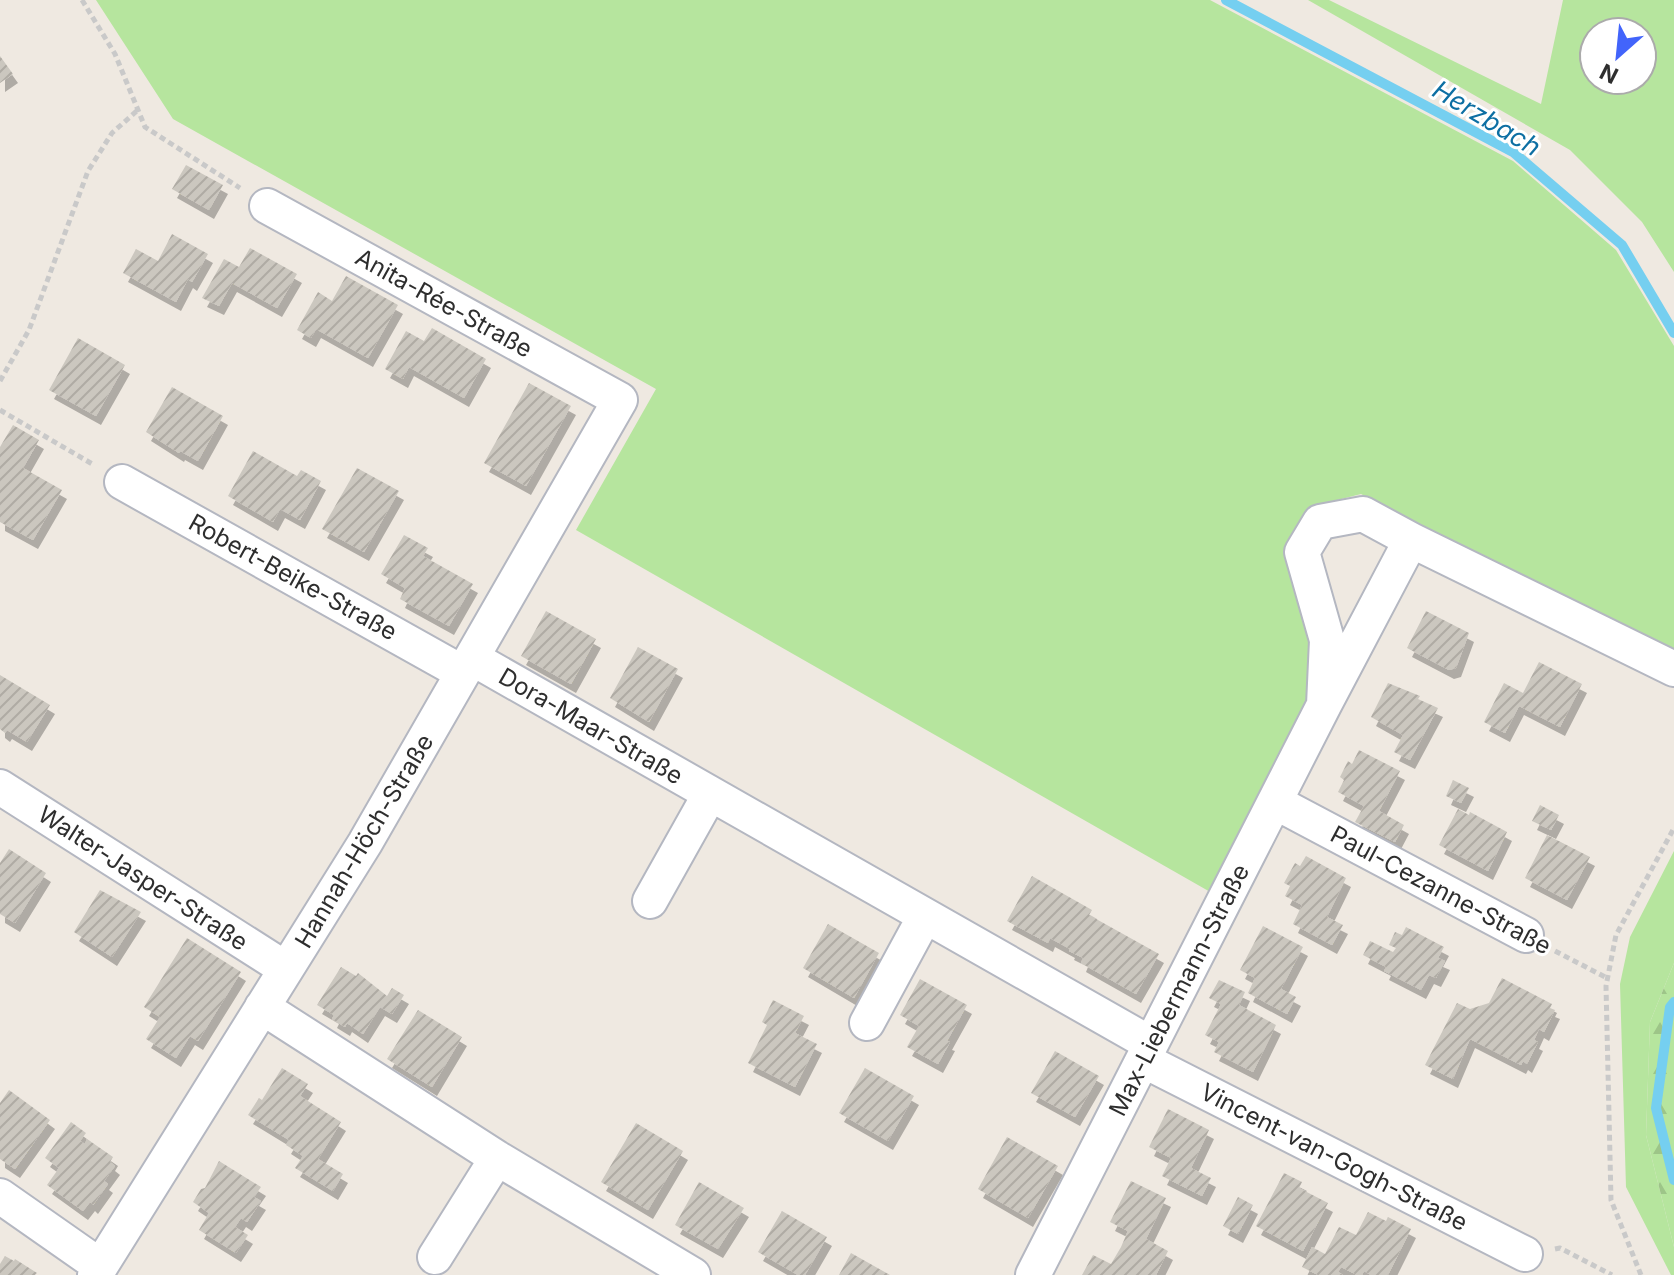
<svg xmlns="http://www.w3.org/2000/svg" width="1674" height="1275" viewBox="0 0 1674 1275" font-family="Inter,sans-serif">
	<defs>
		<pattern id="forest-firs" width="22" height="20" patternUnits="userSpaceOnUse" patternTransform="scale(2)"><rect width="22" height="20" fill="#b6e59e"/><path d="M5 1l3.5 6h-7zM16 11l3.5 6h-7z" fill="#9dc588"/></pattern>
		<pattern id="building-hatch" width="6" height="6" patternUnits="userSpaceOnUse" patternTransform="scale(2)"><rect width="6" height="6" fill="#cbc7bf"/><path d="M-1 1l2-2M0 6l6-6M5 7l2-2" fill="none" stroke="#afaba4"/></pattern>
		<filter id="shadow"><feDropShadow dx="5" dy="9" stdDeviation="0" flood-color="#0004"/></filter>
	</defs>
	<rect width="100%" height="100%" fill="#efe9e1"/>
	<path fill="#b6e59e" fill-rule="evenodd" d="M96,0h1114l303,161 103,89 58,96v307l-313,-159 -51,13 -25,44 28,94 -7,64 -94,184 -636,-363 80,-141 -483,-270z
		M1308,0h21l212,104 22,-104h111v272l-32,-50 -72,-72zM1642,32v48h-48v-48z
		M1674,851v112l-24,59 -4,113 28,112v28h-3l-45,-88 -6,-203 10,-47z"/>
	<path fill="url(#forest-firs)" d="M1674,963v284l-28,-112 4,-113z"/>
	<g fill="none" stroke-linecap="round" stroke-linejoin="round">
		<path stroke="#75cff0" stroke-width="10" d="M1226,0l287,152 109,93 52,88
			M1674,1002l-4,5 -14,101 18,72"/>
	</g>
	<path fill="url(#building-hatch)" filter="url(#shadow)" d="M0,56l13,18 -13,9z
		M186,165l37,20 -14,25 -37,-21z
		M172,234l36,20 -16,28 -4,-3 -12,23 -53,-29 13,-24 22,12z
		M250,248l47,26 -20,34 -45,-25 -13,23 -17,-8 22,-39 15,8z
		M346,276l52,29 -30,53 -52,-29 -5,9 -14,-8 21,-38 14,9z
		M432,328l54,31 -22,39 -55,-31 -6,12 -18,-10 21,-38 18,10z
		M78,338l47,27 -29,51 -47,-26z
		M529,383l42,23 -45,80 -42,-23z
		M172,387l51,29 -25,45 -18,-10 -1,2 -33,-21z
		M13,425l26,15 -16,28 39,22 -29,50 -33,-18v-75z
		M253,451l44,25 4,-6 20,11 -21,39 -20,-11 -7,13 -45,-26z
		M357,468l42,23 -35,61 -42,-23z
		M404,535l24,13 -5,8 50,28 -24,42 -49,-27 5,-11 -24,-14z
		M546,611l50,28 -25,45 -50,-28z
		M1426,611l43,22 -13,35 -7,2 -42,-22z
		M638,647l40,22 -29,53 -39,-24z
		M1539,662l43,22 -22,43 -41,-21 -14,27 -21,-11 20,-39 19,10z
		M0,675l50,30 -23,37 -20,-12 -2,3 -5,-4z
		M1388,683l32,13 -2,3 20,9 -28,52 -16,-8 9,-17 -32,-18z
		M1359,750l41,21 -21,40 25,14 -9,17 -40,-20 9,-16 -26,-14 6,-12 -4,-3 8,-16 4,3z
		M1453,780l16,8 -8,15 -15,-7z
		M1540,805l19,10 -8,15 -19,-9z
		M1458,809l11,6 1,-3 37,20 -19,39 -49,-26z
		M1547,835l43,22 -23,43 -42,-22z
		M9,849l37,24 -31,50 -15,-9v-51z
		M1306,856l40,22 -19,39 16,8 -11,20 -39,-21 9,-19 -17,-9 5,-10 -6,-3 11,-20 5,3z
		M1032,876l60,34 -3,5 70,39 -23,40 -55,-31 2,-5 -14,-7 1,-2 -20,-11 -2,5 -41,-22z
		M100,890l41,22 -29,45 -38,-25z
		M828,924l51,29 -25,45 -51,-30z
		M1263,926l40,21 -22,42 15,8 -9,17 -39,-21 7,-15 -15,-8z
		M1406,927l38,20 -6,11 7,3 -9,17 -7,-3 -8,15 -37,-19 2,-4 -23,-12 7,-14 23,11 3,-4 -7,-3 6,-13 7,3z
		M187,938l54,34 -43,69 -8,-5 -14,22 -30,-19 14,-22 -16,-10z
		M341,967l15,9 2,-3 29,23 5,-8 12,7 -12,19 -12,-7 -17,27 -16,-11 -2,4 -13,-8 2,-4 -17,-10z
		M1502,978l50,26 -2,4 5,2 -11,22 -5,-3 -5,11 4,2 -11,22 -4,-3 -2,4 -51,-26 -17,40 -28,-14 32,-62 13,6 19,-6z
		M920,979l47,26 -20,36 3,1 -12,22 -31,-17 12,-21 -19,-11z
		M1219,980l26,12 -6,13 37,20 -23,47 -39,-20 5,-10 -14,-7 16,-31 -12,-6z
		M773,1000l31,16 -9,17 22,11 -22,43 -47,-24 19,-38 -5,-3z
		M418,1010l44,27 -30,50 -45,-28z
		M1055,1051l44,25 -24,41 -44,-24z
		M282,1068l26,16 -8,12 41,26 -23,37 25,15 -10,17 -38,-23 8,-12 -17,-11 3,-5 -41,-25 11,-17 3,2z
		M865,1068l49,28 -26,45 -49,-28z
		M9,1090l41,30 -35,49 -15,-10v-56z
		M1168,1109l41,21 -18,38 20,10 -9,18 -40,-20 9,-18 -22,-11z
		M71,1122l15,11 -6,8 5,3 2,-5 26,18 -3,5 5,4 -11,15 4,3 -15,21 -3,-3 -7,9 -36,-26 12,-17 -14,-10z
		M636,1123l47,28 -35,59 -47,-28z
		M1007,1137l51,29 -30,52 -50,-29z
		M219,1161l42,26 -7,10 7,4 -14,21 -6,-4 -6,9 13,8 -12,18 -37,-23 10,-17 -16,-11 8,-13 4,-1z
		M1284,1173l18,9 -3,6 29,15 -25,48 -47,-25z
		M1131,1181l35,17 -20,41 22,12 -12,24h-74l11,-20 18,9 10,-17 7,-16 -18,-9z
		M699,1182l45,26 -26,41 -43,-24z
		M1238,1197l15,8 -15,29 -15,-8z
		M782,1211l45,26 -22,38h-7l-40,-23z
		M1368,1212l18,9 2,-4 23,12 -23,46h-17l-7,-4 -2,4h-5l-16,-8 -3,5 5,3h-25l-16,-8 10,-20 13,7 14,-27 17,8z
		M851,1253l39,22h-51z
		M5,1256l9,5 1,-2 22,14 -2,2h-35v-11z"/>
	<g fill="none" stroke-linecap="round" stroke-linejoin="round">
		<g stroke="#b4b7c1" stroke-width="38">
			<path id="street" d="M122,482l341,191
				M1411,540l263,129
				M472,658l679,386
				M0,787l286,182
				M1275,802l251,133
				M650,901l60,-107
				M262,1007l235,151 196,117
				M867,1023l58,-107
				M1143,1060l382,194
				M0,1196l100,70
				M435,1257l62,-99
				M95,1275l270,-432 255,-443 -353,-194
				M1033,1275l291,-570 87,-165 -48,-26 -43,8 -18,30 25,88 -3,65"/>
		</g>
		<path stroke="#c9c9c9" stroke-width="5" stroke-dasharray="6 4" stroke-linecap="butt" d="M82,0l33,54 30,73 95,61
			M0,381l29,-51 59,-159 24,-38 27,-24
			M0,410l94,55
			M1555,951l52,27
			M1555,1249l5,-1 52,27
			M1641,1275l-30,-75 -5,-214 10,-51 58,-107"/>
		<use href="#street" stroke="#fff" stroke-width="34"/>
	</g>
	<g text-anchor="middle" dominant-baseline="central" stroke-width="6" stroke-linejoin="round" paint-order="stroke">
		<g font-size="24" fill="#2e2e2e" stroke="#fff">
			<text transform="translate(444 303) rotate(29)">Anita-Rée-Straße</text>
			<text transform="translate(293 577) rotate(29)">Robert-Beike-Straße</text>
			<text transform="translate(591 726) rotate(30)">Dora-Maar-Straße</text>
			<text transform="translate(364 841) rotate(-59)">Hannah-Höch-Straße</text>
			<text transform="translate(143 878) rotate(33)">Walter-Jasper-Straße</text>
			<text transform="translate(1441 890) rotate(28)">Paul-Cezanne-Straße</text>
			<text transform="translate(1179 990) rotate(-63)">Max-Liebermann-Straße</text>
			<text transform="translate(1334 1157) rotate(27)">Vincent-van-Gogh-Straße</text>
		</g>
		<g font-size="26" font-style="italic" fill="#0d6fa3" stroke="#fff">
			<text transform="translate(1487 118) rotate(31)">Herzbach</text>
		</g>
	</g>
	<g transform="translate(1618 56) rotate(207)"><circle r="38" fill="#ffffff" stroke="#ababab" stroke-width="2"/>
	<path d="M0-6L14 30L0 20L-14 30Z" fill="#4264fb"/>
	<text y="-12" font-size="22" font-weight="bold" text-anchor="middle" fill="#2e2e2e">N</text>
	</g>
</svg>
